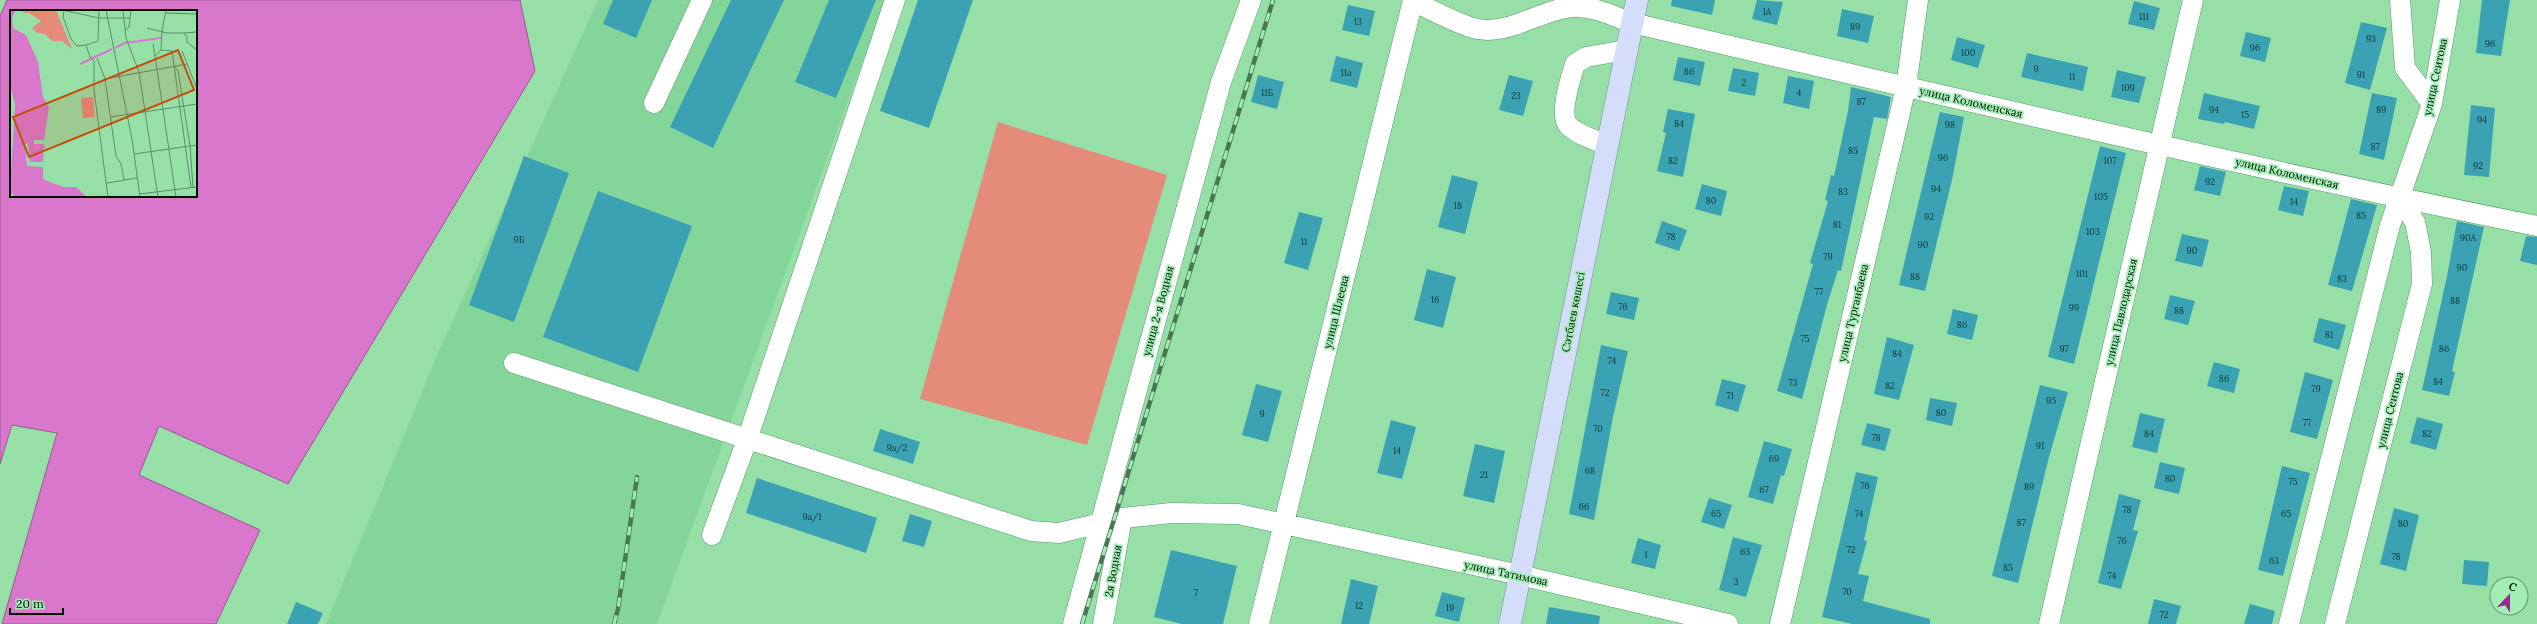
<svg xmlns="http://www.w3.org/2000/svg" width="2537" height="624" viewBox="0 0 2537 624" font-family="Lora,serif">
	<rect width="100%" height="100%" fill="#96e0a8"/>
	<path fill="#84d59a" d="M598,0h287l-228,624h-331l112,-271z"/>
	<path fill="#e48b7a" d="M998,122l169,53 -80,270 -167,-46z"/>
	<path fill="#d977cd" stroke="#985990" fill-rule="evenodd" d="M7,0h513l15,71 -247,413 -129,-58 -20,49 121,55 -44,94h-214l55,-191 -45,-8 -12,39v-448zM11,11h185v185h-185z"/>
	<path fill="#3ba2b4" d="M613,0h39l-16,38 -33,-14z
		M731,0h53l-71,148 -43,-21z
		M829,0h47l-40,98 -41,-16z
		M918,0h55l-44,128 -49,-17z
		M1672,0h43l-3,15 -41,-9z
		M1757,0l26,2 -6,23 -25,-6z
		M2482,0h28l-9,56 -25,-3z
		M2134,1l26,7 -6,22 -26,-6z
		M1348,5l27,6 -6,25 -27,-6z
		M1842,9l32,7 -6,27 -31,-7z
		M2361,22l26,6 -17,62 -25,-7z
		M2246,32l25,6 -6,24 -25,-6z
		M1957,37l28,8 -7,23 -27,-8z
		M2027,53l61,14 -5,24 -62,-14z
		M1336,56l27,7 -6,25 -27,-7z
		M1678,57l27,5 -5,24 -27,-6z
		M1733,68l26,5 -4,23 -27,-5z
		M2117,70l29,7 -7,26 -28,-6z
		M1258,75l26,7 -7,27 -26,-7z
		M1509,75l24,6 -10,35 -24,-6z
		M1788,76l26,5 -5,28 -26,-6z
		M1851,87l40,10 -4,22 -13,-2 -33,154 -3,-1 -11,35 -25,94 -25,-8 36,-127 -3,-1 18,-62 -3,-1 6,-25 3,1 14,-65z
		M2204,93l56,13 -6,23 -29,-7 -1,2 -26,-5z
		M2372,93l25,5 -13,62 -25,-6z
		M2471,105l24,3 -6,69 -25,-2z
		M1668,109l27,5 -12,63 -26,-6 9,-38 -3,-1z
		M1940,112l24,5 -12,63 -27,111 -26,-6z
		M2100,146l26,7 -52,211 -26,-7z
		M524,156l45,17 -55,149 -45,-17z
		M2200,166l26,6 -6,24 -26,-6z
		M1452,175l26,7 -13,52 -27,-7z
		M1702,184l25,7 -6,25 -26,-7z
		M2284,186l25,5 -6,25 -25,-6z
		M598,191l94,35 -54,146 -95,-35z
		M2351,199l26,6 -25,86 -24,-6z
		M1299,212l24,6 -15,52 -24,-7z
		M1662,221l25,9 -8,21 -24,-8z
		M2457,221l27,6 -32,144 3,1 -6,24 -27,-6 25,-114z
		M2182,234l27,6 -7,27 -27,-6z
		M2526,236l11,1v28l-17,-4z
		M1427,269l29,8 -13,51 -29,-8z
		M1611,292l28,6 -5,22 -28,-6z
		M2170,295l25,6 -7,24 -24,-6z
		M1953,309l25,6 -6,25 -25,-6z
		M2319,318l27,7 -7,25 -26,-8z
		M1887,337l27,8 -15,55 -25,-6z
		M1601,345l27,6 -15,66 -19,103 -25,-6z
		M2214,362l26,7 -6,24 -27,-7z
		M2305,372l28,8 -16,59 -27,-7z
		M1722,379l24,6 -8,27 -23,-7z
		M1256,384l26,7 -14,51 -26,-7z
		M2040,385l28,7 -19,65 -31,126 -26,-7z
		M1930,398l27,5 -5,23 -26,-6z
		M2140,413l25,6 -8,34 -25,-6z
		M2417,417l26,7 -7,26 -26,-7z
		M1391,420l25,7 -14,52 -25,-6z
		M1867,423l24,6 -6,22 -24,-6z
		M880,429l40,13 -7,22 -40,-13z
		M1764,441l28,8 -8,27 -3,-1 -8,29 -25,-7z
		M1475,444l30,7 -11,52 -31,-7z
		M2160,462l25,6 -6,26 -25,-6z
		M2282,466l28,7 -27,103 -25,-6z
		M1856,472l22,5 -14,63 3,1 -9,33 11,2 -6,25 67,18v5h-78l-30,-7z
		M757,478l120,40 -11,35 -120,-40z
		M2119,494l22,6 -8,30 5,1 -17,58 -23,-6z
		M1709,498l23,7 -8,24 -23,-7z
		M2394,508l25,7 -13,56 -26,-7z
		M910,514l22,7 -8,26 -22,-6z
		M1733,537l29,8 -16,52 -27,-7z
		M1638,538l23,7 -6,24 -24,-6z
		M1171,550l66,16 -14,58h-41l-28,-7z
		M2464,560l25,2 -2,24 -25,-2z
		M1351,579l27,7 -9,38h-28z
		M1442,592l23,6 -6,24 -24,-6z
		M2154,599l27,7 -5,18h-28z
		M296,602l27,11 -5,11h-31z
		M2250,604l25,7 -3,13h-28z
		M1549,607l51,9 -1,8h-53z"/>
	<g fill="none" stroke-linecap="round" stroke-linejoin="round">
		<g stroke="#529b67" stroke-width="21">
			<path id="minor" d="M2400,0l5,68 27,36
				M1413,1c15,7 50,26 65,28 32,6 64,-20 95,-22 21,-1 40,9 59,16 301,70 602,142 905,203
				M654,103l48,-103
				M1607,145c-12,-5 -30,-10 -39,-20 -9,-11 3,-48 7,-61l11,-7 40,-7
				M514,363l517,168 28,2 63,-15 50,-5 66,1 282,61 208,49
				M712,535l35,-95 148,-440
				M1073,624l148,-542 30,-82
				M1103,624l19,-106
				M1259,624l154,-624
				M1780,624l126,-537 12,-87
				M2049,624l144,-624
				M2289,624l101,-399 42,-121 18,-104
				M2335,624l87,-340 -1,-32 -6,-30 -15,-24"/>
		</g>
		<g stroke="#7787a1" stroke-width="23">
			<path id="major" d="M1510,624l127,-624"/>
		</g>
		<use href="#minor" stroke="#fff" stroke-width="20"/>
		<use href="#major" stroke="#d4ddfa" stroke-width="22"/>
		<g stroke="#497754" stroke-width="4.5">
			<path id="rail" d="M614,624l4,-15 19,-132
				M1082,624l191,-624"/>
		</g>
		<use href="#rail" stroke="#a2edb5" stroke-width="3" stroke-dasharray="9" stroke-linecap="butt"/>
	</g>
	<g text-anchor="middle" dominant-baseline="central" stroke-width="3.5" stroke-linejoin="round" paint-order="stroke">
		<g font-size="9" fill="#0f372f">
			<text x="1767" y="11">1А</text>
			<text x="2144" y="16">111</text>
			<text x="1358" y="21">13</text>
			<text x="1855" y="26">89</text>
			<text x="2371" y="38">93</text>
			<text x="2490" y="43">96</text>
			<text x="2255" y="47">96</text>
			<text x="1968" y="52">100</text>
			<text x="2036" y="68">9</text>
			<text x="1689" y="71">86</text>
			<text x="1346" y="72">11а</text>
			<text x="2361" y="74">91</text>
			<text x="2072" y="76">11</text>
			<text x="1744" y="82">2</text>
			<text x="2128" y="87">109</text>
			<text x="1267" y="92">11Б</text>
			<text x="1799" y="92">4</text>
			<text x="1516" y="95">23</text>
			<text x="1861" y="101">87</text>
			<text x="2214" y="109">94</text>
			<text x="2381" y="109">89</text>
			<text x="2245" y="114">15</text>
			<text x="2482" y="119">94</text>
			<text x="1679" y="123">84</text>
			<text x="1950" y="124">98</text>
			<text x="2375" y="146">87</text>
			<text x="1853" y="150">85</text>
			<text x="1943" y="157">96</text>
			<text x="1673" y="160">82</text>
			<text x="2110" y="160">107</text>
			<text x="2478" y="165">92</text>
			<text x="2210" y="181">92</text>
			<text x="1936" y="188">94</text>
			<text x="1843" y="191">83</text>
			<text x="2101" y="196">105</text>
			<text x="1711" y="200">80</text>
			<text x="2294" y="201">14</text>
			<text x="1458" y="205">18</text>
			<text x="2361" y="215">85</text>
			<text x="1929" y="216">92</text>
			<text x="1837" y="224">81</text>
			<text x="2093" y="231">103</text>
			<text x="1671" y="236">78</text>
			<text x="2468" y="237">90А</text>
			<text x="519" y="239">9Б</text>
			<text x="1304" y="241">11</text>
			<text x="1923" y="244">90</text>
			<text x="2192" y="250">90</text>
			<text x="1828" y="256">79</text>
			<text x="2462" y="267">90</text>
			<text x="2082" y="273">101</text>
			<text x="1915" y="276">88</text>
			<text x="2342" y="278">83</text>
			<text x="1819" y="291">77</text>
			<text x="1435" y="299">16</text>
			<text x="2455" y="300">88</text>
			<text x="1623" y="306">76</text>
			<text x="2074" y="307">99</text>
			<text x="2179" y="310">88</text>
			<text x="1962" y="324">86</text>
			<text x="2329" y="334">81</text>
			<text x="1805" y="338">75</text>
			<text x="2064" y="348">97</text>
			<text x="2444" y="348">86</text>
			<text x="1897" y="353">84</text>
			<text x="1612" y="360">74</text>
			<text x="2224" y="378">86</text>
			<text x="2438" y="381">84</text>
			<text x="1793" y="382">73</text>
			<text x="1890" y="385">82</text>
			<text x="2316" y="388">79</text>
			<text x="1605" y="392">72</text>
			<text x="1730" y="395">71</text>
			<text x="2051" y="400">95</text>
			<text x="1941" y="412">80</text>
			<text x="1262" y="413">9</text>
			<text x="2307" y="422">77</text>
			<text x="1598" y="428">70</text>
			<text x="2149" y="433">84</text>
			<text x="2427" y="433">82</text>
			<text x="1876" y="437">78</text>
			<text x="2040" y="445">91</text>
			<text x="897" y="447">9а/2</text>
			<text x="1397" y="450">14</text>
			<text x="1774" y="458">69</text>
			<text x="1590" y="470">68</text>
			<text x="1484" y="474">21</text>
			<text x="2170" y="478">80</text>
			<text x="2293" y="481">75</text>
			<text x="1865" y="485">76</text>
			<text x="2029" y="486">89</text>
			<text x="1764" y="489">67</text>
			<text x="1584" y="506">66</text>
			<text x="2127" y="509">78</text>
			<text x="1716" y="513">65</text>
			<text x="1859" y="513">74</text>
			<text x="2286" y="513">65</text>
			<text x="812" y="516">9а/1</text>
			<text x="2021" y="522">87</text>
			<text x="2403" y="523">80</text>
			<text x="2122" y="540">76</text>
			<text x="1851" y="549">72</text>
			<text x="1745" y="551">63</text>
			<text x="1646" y="554">1</text>
			<text x="2396" y="556">78</text>
			<text x="2274" y="560">63</text>
			<text x="2008" y="567">85</text>
			<text x="2112" y="575">74</text>
			<text x="1736" y="581">3</text>
			<text x="1847" y="591">70</text>
			<text x="1196" y="592">7</text>
			<text x="1359" y="605">12</text>
			<text x="1450" y="607">19</text>
			<text x="2164" y="614">72</text>
		</g>
		<g font-size="11" fill="#001303" stroke="#a2edb5">
			<text transform="translate(2435 77) rotate(-78)">улица Сеитова</text>
			<text transform="translate(1971 102) rotate(13)">улица Коломенская</text>
			<text transform="translate(2287 173) rotate(13)">улица Коломенская</text>
			<text transform="translate(1158 311) rotate(-75)">улица 2-я Водная</text>
			<text transform="translate(1336 312) rotate(-76)">улица Шлеева</text>
			<text transform="translate(1573 312) rotate(-79)">Сәтбаев көшесі</text>
			<text transform="translate(2121 312) rotate(-77)">улица Павлодарская</text>
			<text transform="translate(1853 313) rotate(-77)">улица Турганбаева</text>
			<text transform="translate(2390 410) rotate(-76)">улица Сеитова</text>
			<text transform="translate(1113 571) rotate(-80)">2я Водная</text>
			<text transform="translate(1506 573) rotate(12)">улица Татимова</text>
		</g>
	</g>
	<g transform="translate(10 10)">
		<rect width="187" height="187" fill="#96e0a8"/>
		<path d="M13,0h33l16,39 -10,-8h-10l-7,-7 -8,-1 -5,-5 9,-7 -12,-8 -7,-1zM83,87l2,20 -12,1 -2,-20z" fill="#e48b7a"/>
		<path d="M0,0h6l-4,7 1,11 13,7 12,27 5,35 6,10 -5,33h-10v4h10l-1,18h-13l-2,-19 -3,1 2,22 16,1v12l20,8h13l11,10h-71l-6,-5 5,-88 -5,-19z" fill="#d977cd"/>
		<path fill="none" stroke="#d977cd" stroke-width="2" d="M105,38l10,-5 36,-5M70,54l32,-15"/>
		<path fill="none" stroke="#5a8e66" stroke-width="1" d="M52,0l37,8h31M96,0l26,129 8,58M113,0l3,28 13,34 19,125M156,0l-4,21 -1,19 -6,6 21,141M54,1l-1,6 8,22 6,7 9,-1 4,12 4,4v29l14,107M156,3l31,1M137,18l20,5h17M115,21l4,-4 2,-17M187,22l-13,1 3,4v5l10,8M143,34l2,12M76,35l12,-4 1,-31M151,40l11,1 19,136M172,41l15,38M87,48l8,21 11,77 5,8 3,16M165,57l3,4 12,75 3,41M95,69l82,-15M100,107l87,-13M124,144l63,-9M97,173l30,-5M129,184l58,-7"/>
		<path fill="#c54e0b" fill-opacity="0.15" stroke="#c54e0b" stroke-width="2" d="M168,40l16,40 -165,67 -16,-40z"/>
		<rect width="187" height="187" fill="none" stroke="#001303" stroke-width="2"/>
	</g>
	<g transform="translate(2509 596) rotate(22)"><circle r="19" fill="#a2edb5" stroke="#61966e"/>
	<path d="M0-3L7 15L0 10L-7 15Z" fill="#952a8c"/>
	<text y="-6" font-size="11" font-weight="bold" text-anchor="middle" fill="#001303">С</text>
	</g>
	<path d="M10 608v6h53v-6" fill="none" stroke="#001303" stroke-width="2"/>
	<text x="16" y="608" font-size="12" fill="#001303" stroke="#a2edb5" stroke-width="3" paint-order="stroke">20 m</text>
</svg>
